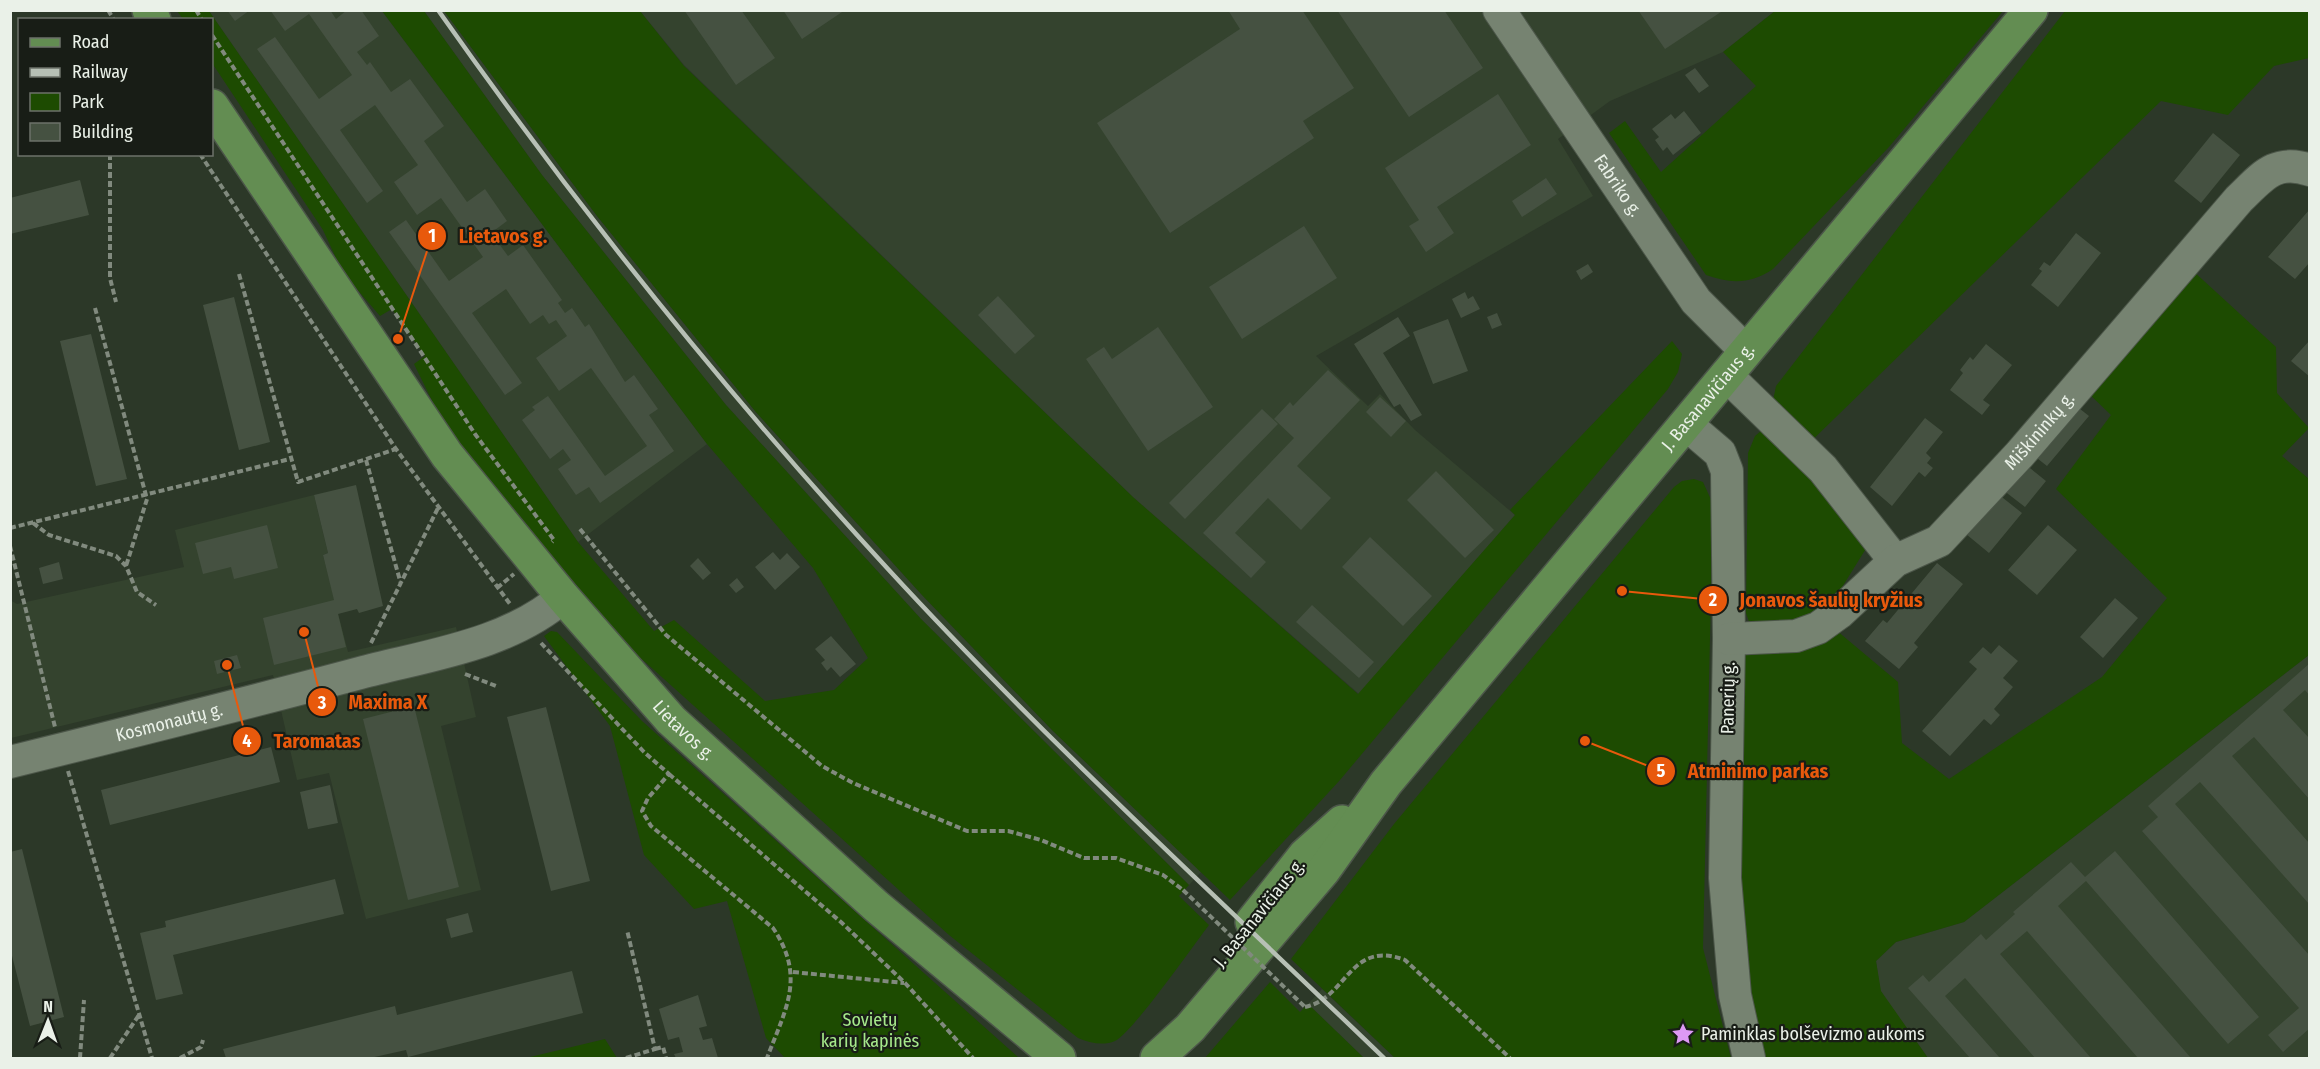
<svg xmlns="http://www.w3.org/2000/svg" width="2320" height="1069" viewBox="0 0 2320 1069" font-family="'Fira Sans Condensed',sans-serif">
	<rect width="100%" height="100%" fill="#2c3828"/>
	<path fill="#34432e" d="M209,11h173l325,433 -129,98z
		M424,11h20l153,205 158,195 167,184 131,136 148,141 -12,13 -268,-266 -195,-214 -184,-230z
		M640,11h1135l-52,41 -113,49 -52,38 35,57 -277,160 52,50 12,-12 35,36 100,85 -156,179 -225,-196 -450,-433z
		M314,495l14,58 -5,2 25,97 108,-25 20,90 -35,9 40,164 -115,29 -37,-146 -32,7 -24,-105 -262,63 -1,-138 7,4 167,-37 -9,-37z
		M2309,655v403h-381l-48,-67 -4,-30 20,-19 68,-20z
		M1322,989l73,69h-31l-56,-54z"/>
	<path fill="#1d4b01" d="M177,11h32l369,531 76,89 20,-11 91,81 69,-11 34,-32 -55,-90 -106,-124 -325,-433h42l118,164 184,230 195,214 268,266 -10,11 30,29c-16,21 -76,107 -94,116 -12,5 -25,2 -37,-3l-129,-103 -334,-300 -169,-206 -32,-65 11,-8 -33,-47 -12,7 -37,-43 -20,-43 -111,-167v-43l-29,-1z
		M444,11h196l44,55 450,432 224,196 157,-179 -5,-5 162,-169 10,13 -4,18 -10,17 -328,391 -110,120 -177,-169 -131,-136 -167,-184 -158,-195z
		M1775,11h228l-114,136 -116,122c-22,15 -42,15 -67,6l-97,-142 16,-12 36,51 95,-86 -33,-34z
		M2065,11h244v47l-35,8 -46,49 -67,-14 -362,352 68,94 -36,58 5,25 62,52 4,61 47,36 153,-102 65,-79 -111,-109 55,-74 -25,-24 105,-122 85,78 1,46 32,35 -27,28 27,23v176l-345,267 -68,20 -20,19 5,30 47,67h-168l-21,-102 -1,-292 8,-9 19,-8 -13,-17 -6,-17 2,-160 7,-17 13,-11 8,-39z
		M1694,479l9,3 10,22 -10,444 28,110h-336l-104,-99 103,-135 280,-337 8,-6z
		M551,631l6,1 85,89 377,337h-234l-19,-20 -39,-137 -33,8 -50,-54 -34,-129 -66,-90z
		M1270,982l30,30 8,-8 56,54h-159z
		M605,1039l12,19h-91z"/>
	<path fill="#455141" d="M227,10h23l-15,11z
		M270,10h60l6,9 11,-9h14l18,26 -22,16 10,13 3,-3 21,30 19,-13 34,47 -20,15 43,61 18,-13 22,32 -16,12 17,23 15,-11 39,55 -4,3 7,10 7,-5 13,19 4,-3 36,58 9,-7 24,34 -9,6 25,36 -74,52 -11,-16 -13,8 -18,-26 13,-9 -8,-11 -13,10 -28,-39 13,-10 -3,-3 16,-11 57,80 42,-30 -56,-78 -32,23 -23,-33 31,-22 -11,-16 -7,4 -6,-9 -13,9 -24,-35 -34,24 50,70 -17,12 -116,-163 17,-12 43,61 34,-24 -42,-59 -24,17 -23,-33 24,-17 -43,-60 -35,25 43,61 -16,12 -110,-154 18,-12 44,62 33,-24 -43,-61 -24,17z
		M684,10h57l34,48 -39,27z
		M783,10h62l-43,29z
		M1228,10h74l52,78 -51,33 11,17 -144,95 -73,-110 143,-94z
		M1337,10h107l39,58 -74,49z
		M1638,10h86l-59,39z
		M1695,68l14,18 -10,7 -14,-18z
		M1498,94l33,51 -94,62 17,26 -28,19 -17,-26 10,-6 -34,-52z
		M1684,111l17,22 -28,22 -6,-8 -4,4 -8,-11 4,-3 -7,-8 19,-15 4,5z
		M2213,133l27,22 -39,48 -27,-22z
		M1546,178l11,16 -35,23 -10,-16z
		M80,180l9,35 -79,19v-36z
		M2310,209v53l-15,17 -27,-22z
		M1304,226l33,52 -95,61 -33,-52z
		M2076,233l25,20 -43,54 -27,-22 11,-14 -3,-2 5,-7 6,4z
		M1588,264l5,8 -12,8 -5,-9z
		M1465,292l3,7 5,-3 7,13 -19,9 -9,-19z
		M998,296l37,40 -20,18 -37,-39z
		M234,297l36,145 -31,8 -36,-145z
		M1497,313l5,12 -10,4 -5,-12z
		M1398,317l12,19 -27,17 39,62 -11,6 -11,-17 -6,3 -40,-63z
		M1448,319l20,52 -35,13 -20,-52z
		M1158,327l55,80 -65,44 -62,-92 18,-12 8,12z
		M91,334l36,145 -31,7 -36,-145z
		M2310,340v37l-19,-16z
		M1986,344l26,21 -29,35 7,5 -8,10 -32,-25 13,-17 -3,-3 10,-13 3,3z
		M1328,370l32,30 -63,66 34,32 -30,32 -33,-32 -33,35 31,29 -15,16 -48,-45 91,-95 -20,-19 16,-17 3,4z
		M1380,397l26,24 -15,16 -25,-25z
		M2075,405l14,11 -42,50 -14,-11z
		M1262,409l16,15 -93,95 -16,-16z
		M1925,418l18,14 -17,21 5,5 -4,5 6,5 -8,9 -6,-5 -27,34 -22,-19z
		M2025,464l21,17 -21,26 -22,-17z
		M1436,471l58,59 -29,28 -58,-58z
		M356,485l27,121 -24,7 -2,-4 -19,5 8,33 -72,18 -11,-47 71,-18 -11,-45 5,-2 -14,-58z
		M1998,494l24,19 -33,40 -23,-19z
		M267,525l11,43 -44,11 -3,-12 -28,7 -8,-31z
		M2048,525l29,25 -40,45 -29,-25z
		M1370,537l62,59 -29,30 -61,-59z
		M773,552l7,8 7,-7 13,14 -25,23 -20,-23z
		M698,558l13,15 -8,7 -13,-14z
		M59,562l4,17 -20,5 -4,-16z
		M1937,563l26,21 -49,59 4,4 -19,22 -34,-28 18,-21 4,3z
		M737,578l7,9 -8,6 -7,-8z
		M2115,598l23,20 -35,40 -23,-21z
		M1312,605l62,57 -15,16 -63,-56z
		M831,636l25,28 -16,13 -9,-10 -4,4 -6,-8 4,-3 -10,-11z
		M1999,645l19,16 -15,17 10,9 -19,22 6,6 -9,10 -7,-6 -34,37 -28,-25 55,-62 -8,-7 14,-15 8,7z
		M237,655l4,13 -24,6 -3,-13z
		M2310,663v33l-5,-6 -22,20 27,29v61l-56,-63 -22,19 78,88v61l-110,-123 -25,22 135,152v72l-27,24 -15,-17 31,-27 -157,-177 16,-14 -10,-11z
		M414,706l45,181 -51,13 -45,-181z
		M546,707l44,174 -39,10 -44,-174z
		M271,747l9,35 -170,43 -9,-35z
		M330,785l8,38 -30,6 -8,-37z
		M22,849l42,168 -34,9 -20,-78v-96z
		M2115,851l144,166 -31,27 -142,-163 -28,25 133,152h-53l-111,-127 -27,23 91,104h-56l-70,-80 -20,18 55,62h-30l-62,-70 15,-13 6,7 52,-48 5,6 29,-26 -2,-2 58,-50 14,15z
		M335,879l9,35 -171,41 10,39 -27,6 -16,-67 26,-6 -1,-6z
		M468,913l5,19 -22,6 -5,-19z
		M572,971l11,42 -175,44 -2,-7 -36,8h-144l-3,-9 172,-43 2,9z
		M698,995l9,31 -8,2 4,12 9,-2 6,20h-42l-2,-4 9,-2 -4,-15 -11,3 -9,-31z"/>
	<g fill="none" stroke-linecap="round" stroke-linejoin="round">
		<g stroke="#4c5649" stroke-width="34">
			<g id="minor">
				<path id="s1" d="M1499,10l197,291 50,50"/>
				<path d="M1726,375l97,94 72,92"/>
				<path d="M1686,424l34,29 7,18 2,168 -4,239 10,117 14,63"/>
				<path id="s2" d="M1729,639l67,-3 22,-8 21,-15 56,-52 44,-20 81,-87 219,-255c23,-22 36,-41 71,-29"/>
				<path id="s3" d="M10,762c117,-29 234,-58 350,-89 68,-18 148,-28 203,-76"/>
			</g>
		</g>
		<g stroke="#4c5649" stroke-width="36">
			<g id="major">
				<path d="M149,10l5,10"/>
				<path id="s4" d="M212,106l235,349 116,142 108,123 205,186 183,152"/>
				<path d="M1252,922l53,-67 37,-33"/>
				<path id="s5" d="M1157,1058l33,-30 134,-158 62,-87 645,-773"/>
			</g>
		</g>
		<path stroke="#818a7e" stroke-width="4" stroke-dasharray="6 3" stroke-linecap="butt" d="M108,10l6,10
			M196,10l6,10
			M212,35l263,399 79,106 -2,2
			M110,154v124l6,24
			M200,154l196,295 114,155
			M239,274l59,208 98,-33
			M95,308l52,191 -21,67
			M366,460l35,124
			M33,523l16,12 67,21 10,10 11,26 19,13
			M10,528l280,-69
			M580,529l86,106 156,131 31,17 114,48h41l33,9 43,18h32l47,17 20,15
			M10,546l45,181
			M497,588l17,-14
			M371,643l67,-135
			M541,643l103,109 25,22 -21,24 -6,13 9,15 122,102c33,49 13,80 -6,130
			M465,674l31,12
			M68,771l84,287
			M669,774l173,149 63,60 68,75
			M793,972l111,11
			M1305,1007c43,-9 44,-68 100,-47l105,98
			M655,1049l8,-2 3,11
			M80,1058l4,-58
			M110,1058l29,-43
			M180,1058l21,-11 2,-7
			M626,1058l29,-9 -28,-119"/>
		<use href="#minor" stroke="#768371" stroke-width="32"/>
		<use href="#major" stroke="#638d52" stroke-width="33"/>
		<path stroke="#b7c0b5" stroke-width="4.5" d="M438,10c138,196 288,383 450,559 157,171 329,328 496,489"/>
		<path stroke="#818a7e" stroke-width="4" stroke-dasharray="6 3" stroke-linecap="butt" d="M1183,890l122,117"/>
	</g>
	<defs>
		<g id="sight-bare" transform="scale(1.8)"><path d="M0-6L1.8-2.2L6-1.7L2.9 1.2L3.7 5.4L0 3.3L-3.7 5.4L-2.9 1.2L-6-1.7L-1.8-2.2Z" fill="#dd99f4" stroke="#181d16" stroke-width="2.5" paint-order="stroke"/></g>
	</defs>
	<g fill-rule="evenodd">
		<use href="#sight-bare" x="1683" y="1034"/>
	</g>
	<g text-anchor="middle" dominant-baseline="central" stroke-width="4.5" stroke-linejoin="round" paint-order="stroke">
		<g font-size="18" fill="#eaf1e8" stroke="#181d16">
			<text stroke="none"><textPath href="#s1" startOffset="212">Fabriko g.</textPath></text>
			<text stroke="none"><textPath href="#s5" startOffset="861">J. Basanavičiaus g.</textPath></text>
			<text stroke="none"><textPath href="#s2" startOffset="390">Miškininkų g.</textPath></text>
			<text transform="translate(1728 698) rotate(-89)">Panerių g.</text>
			<text stroke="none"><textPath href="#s3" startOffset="164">Kosmonautų g.</textPath></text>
			<text stroke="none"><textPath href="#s4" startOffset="784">Lietavos g.</textPath></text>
			<text transform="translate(1259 913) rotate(-51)">J. Basanavičiaus g.</text>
		</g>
		<g font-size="18" fill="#a6e98b" stroke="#181d16">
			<text x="870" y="1020">Sovietų<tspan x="870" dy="21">karių kapinės</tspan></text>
		</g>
		<g font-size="18" fill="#eaf1e8" stroke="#181d16" text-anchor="start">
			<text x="1701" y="1034">Paminklas bolševizmo aukoms</text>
		</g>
	</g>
	<path fill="none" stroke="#e8590c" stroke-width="2" d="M398 339L432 236M1622 591L1713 600M304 632L322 702M227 665L247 741M1585 741L1661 771"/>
	<g fill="#e8590c" stroke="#181d16" stroke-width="2">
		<circle cx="398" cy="339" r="6"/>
		<circle cx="1622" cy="591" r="6"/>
		<circle cx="304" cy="632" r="6"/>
		<circle cx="227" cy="665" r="6"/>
		<circle cx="1585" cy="741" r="6"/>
		<circle cx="432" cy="236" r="15"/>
		<circle cx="1713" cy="600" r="15"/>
		<circle cx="322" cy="702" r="15"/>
		<circle cx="247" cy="741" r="15"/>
		<circle cx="1661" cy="771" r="15"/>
	</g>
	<g font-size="18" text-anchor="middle" font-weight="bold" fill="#fff">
		<text x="432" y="242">1</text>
		<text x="1713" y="606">2</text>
		<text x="322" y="709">3</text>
		<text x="247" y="747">4</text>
		<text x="1661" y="777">5</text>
	</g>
	<g font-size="20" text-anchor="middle" font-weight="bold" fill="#e8590c" stroke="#181d16" stroke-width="4.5" stroke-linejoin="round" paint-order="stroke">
		<text x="503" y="243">Lietavos g.</text>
		<text x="1831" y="607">Jonavos šaulių kryžius</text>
		<text x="388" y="709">Maxima X</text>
		<text x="317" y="748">Taromatas</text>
		<text x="1758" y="778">Atminimo parkas</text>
	</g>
	<rect width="2320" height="1069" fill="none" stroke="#eaf1e8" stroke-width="24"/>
	<rect x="18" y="18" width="195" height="138" fill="#181d16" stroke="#6c726a" stroke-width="1.5"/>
	<rect x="30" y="38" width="30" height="9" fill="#638d52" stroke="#6c726a" stroke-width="1.5"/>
	<text x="72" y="48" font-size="18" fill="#eaf1e8">Road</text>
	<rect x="30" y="68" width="30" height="9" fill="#b7c0b5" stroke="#6c726a" stroke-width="1.5"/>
	<text x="72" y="78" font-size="18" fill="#eaf1e8">Railway</text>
	<rect x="30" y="93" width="30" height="18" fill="#1d4b01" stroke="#6c726a" stroke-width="1.5"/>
	<text x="72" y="108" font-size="18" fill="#eaf1e8">Park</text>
	<rect x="30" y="123" width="30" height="18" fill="#455141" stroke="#6c726a" stroke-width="1.5"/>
	<text x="72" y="138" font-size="18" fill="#eaf1e8">Building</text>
	<g transform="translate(48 1021) rotate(1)" stroke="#181d16" stroke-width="4.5" paint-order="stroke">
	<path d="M0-4.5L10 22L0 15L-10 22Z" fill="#eaf1e8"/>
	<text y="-9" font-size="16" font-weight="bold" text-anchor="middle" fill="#eaf1e8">N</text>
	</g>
</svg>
